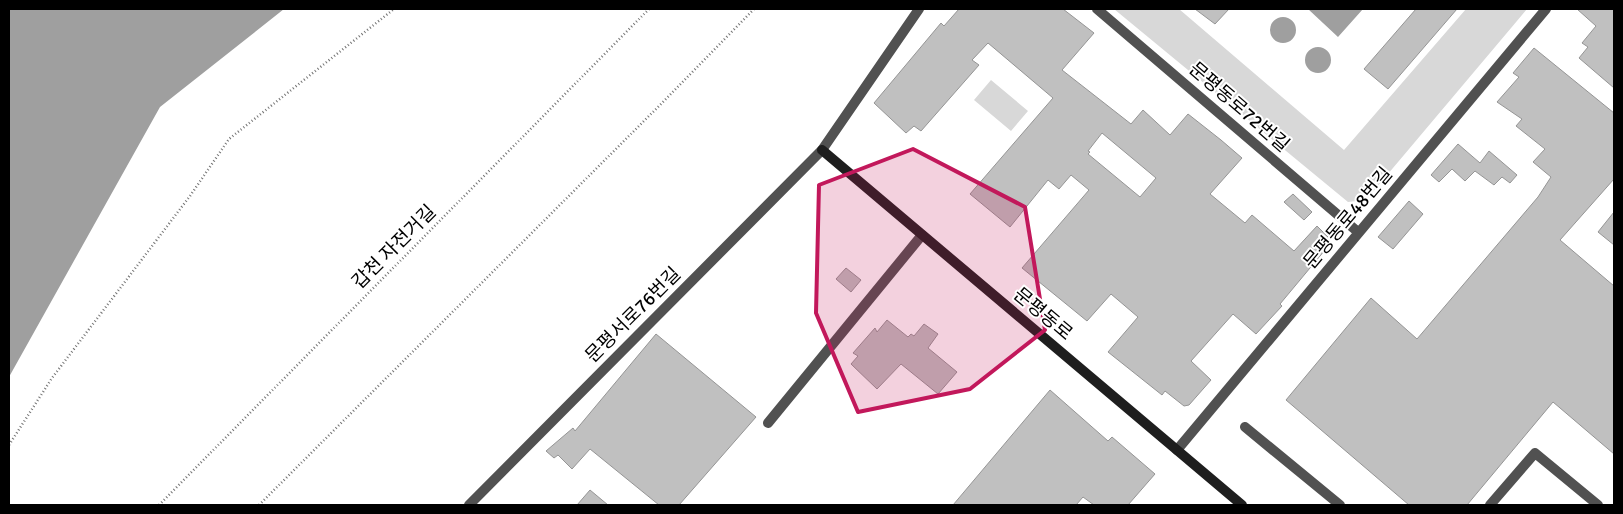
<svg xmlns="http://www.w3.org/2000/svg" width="1623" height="514" viewBox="0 0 1623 514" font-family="Signika,'Noto Sans KR',sans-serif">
	<rect width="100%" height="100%" fill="#fff"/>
	<path fill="#d8d8d8" d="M1114,9h65l165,141 122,-141h61l-161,191 -18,2z
		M991,80l37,31 -17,20 -37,-31z"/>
	<path fill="#9f9f9f" d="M9,9h275l-124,98 -151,270z
		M1308,9h55l-25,28z
		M1270 30a13 13 0 1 1 26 0a13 13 0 1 1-26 0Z
		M1305 60a13 13 0 1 1 26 0a13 13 0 1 1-26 0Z"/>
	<path fill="#c0c0c0" stroke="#959595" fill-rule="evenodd" d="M959,9h104l31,24 -32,37 69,54 12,-14 27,25 18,-21 33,26 21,18 -32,36 35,29 7,-8 42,36 23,-25 13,13 -8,8 3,3 -45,54 2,2 -26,28 -23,-20 -42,47 20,19 -22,25 -5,1 -19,-15 -3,4 -54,-43 30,-35 -27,-23 -24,27 -65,-53 67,-78 -18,-15 -12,14 -11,-9 -38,47 -40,-33 83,-96 -65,-55 -16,17 7,5 -58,66 -7,-5 -8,7 -32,-30 67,-80 3,3zM1102,133l54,45 -16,19 -52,-43 2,-2 -2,-1z
		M1195,9h34l-14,15z
		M1416,9h41l-69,80 -24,-20z
		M1577,9h37v79l-35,-30 9,-11 -6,-4 14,-17z
		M1534,48l80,65v66l-54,61 54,46v168l-61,-52 -86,103h-58l-123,-105 85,-102 46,41 121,-142 13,-20 -18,-15 12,-13 -29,-23 6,-7 -25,-17 22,-25 -6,-4z
		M1458,144l22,19 9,-12 28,24 -7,8 -8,-6 -8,8 -19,-14 -10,10 -13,-12 -13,13 -8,-7z
		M1293,194l19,18 -8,8 -20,-18z
		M1409,201l14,13 -30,35 -15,-12z
		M1614,212v33l-16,-13z
		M846,268l15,12 -10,12 -15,-13z
		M887,320l21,17 3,-3 3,2 10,-12 14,10 -10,14 29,24 -19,22 -37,-30 -24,25 -26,-25 7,-8 -5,-3 22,-25 2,4z
		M656,334l100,83 -77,88h-20l-69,-56 -18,20 -14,-14 -4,3 -8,-7 27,-23 2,3z
		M1050,390l58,51 4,-4 43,37 -27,31h-34l-11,-8 -7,8h-123z
		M590,490l18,15h-31z"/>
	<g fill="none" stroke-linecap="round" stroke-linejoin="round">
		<path stroke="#737373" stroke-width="2.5" stroke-dasharray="1 2.5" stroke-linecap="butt" d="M9,445l43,-67 138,-182 39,-57 165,-130
			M159,505l490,-496
			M259,505l398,-397 97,-99"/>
		<path stroke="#515151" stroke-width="10" d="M1097,9l261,223
			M768,423l154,-188
			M1245,427l95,78
			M1177,450l369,-441
			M469,505l353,-355 97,-141
			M1490,505l45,-52 63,52"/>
		<path stroke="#1e1e1e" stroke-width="10" d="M822,150l420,355"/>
	</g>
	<path fill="#c2185b" fill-opacity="0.2" stroke="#c2185b" stroke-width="4" stroke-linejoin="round" d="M913,149l112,58 20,123 -75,59 -112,23 -42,-99 3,-128z"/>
	<g text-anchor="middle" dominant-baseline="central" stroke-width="4" stroke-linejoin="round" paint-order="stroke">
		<g font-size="19" fill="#000" stroke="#fff">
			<text transform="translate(1239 107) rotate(41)">문평동로72번길</text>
			<text transform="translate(1348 218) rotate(-50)">문평동로48번길</text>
			<text transform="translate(394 247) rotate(-45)">갑천 자전거길</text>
			<text transform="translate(1043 314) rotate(40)">문평동로</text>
			<text transform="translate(633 315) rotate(-45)">문평서로76번길</text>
		</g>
	</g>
	<rect width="1623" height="514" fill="none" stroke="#000000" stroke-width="20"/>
</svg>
